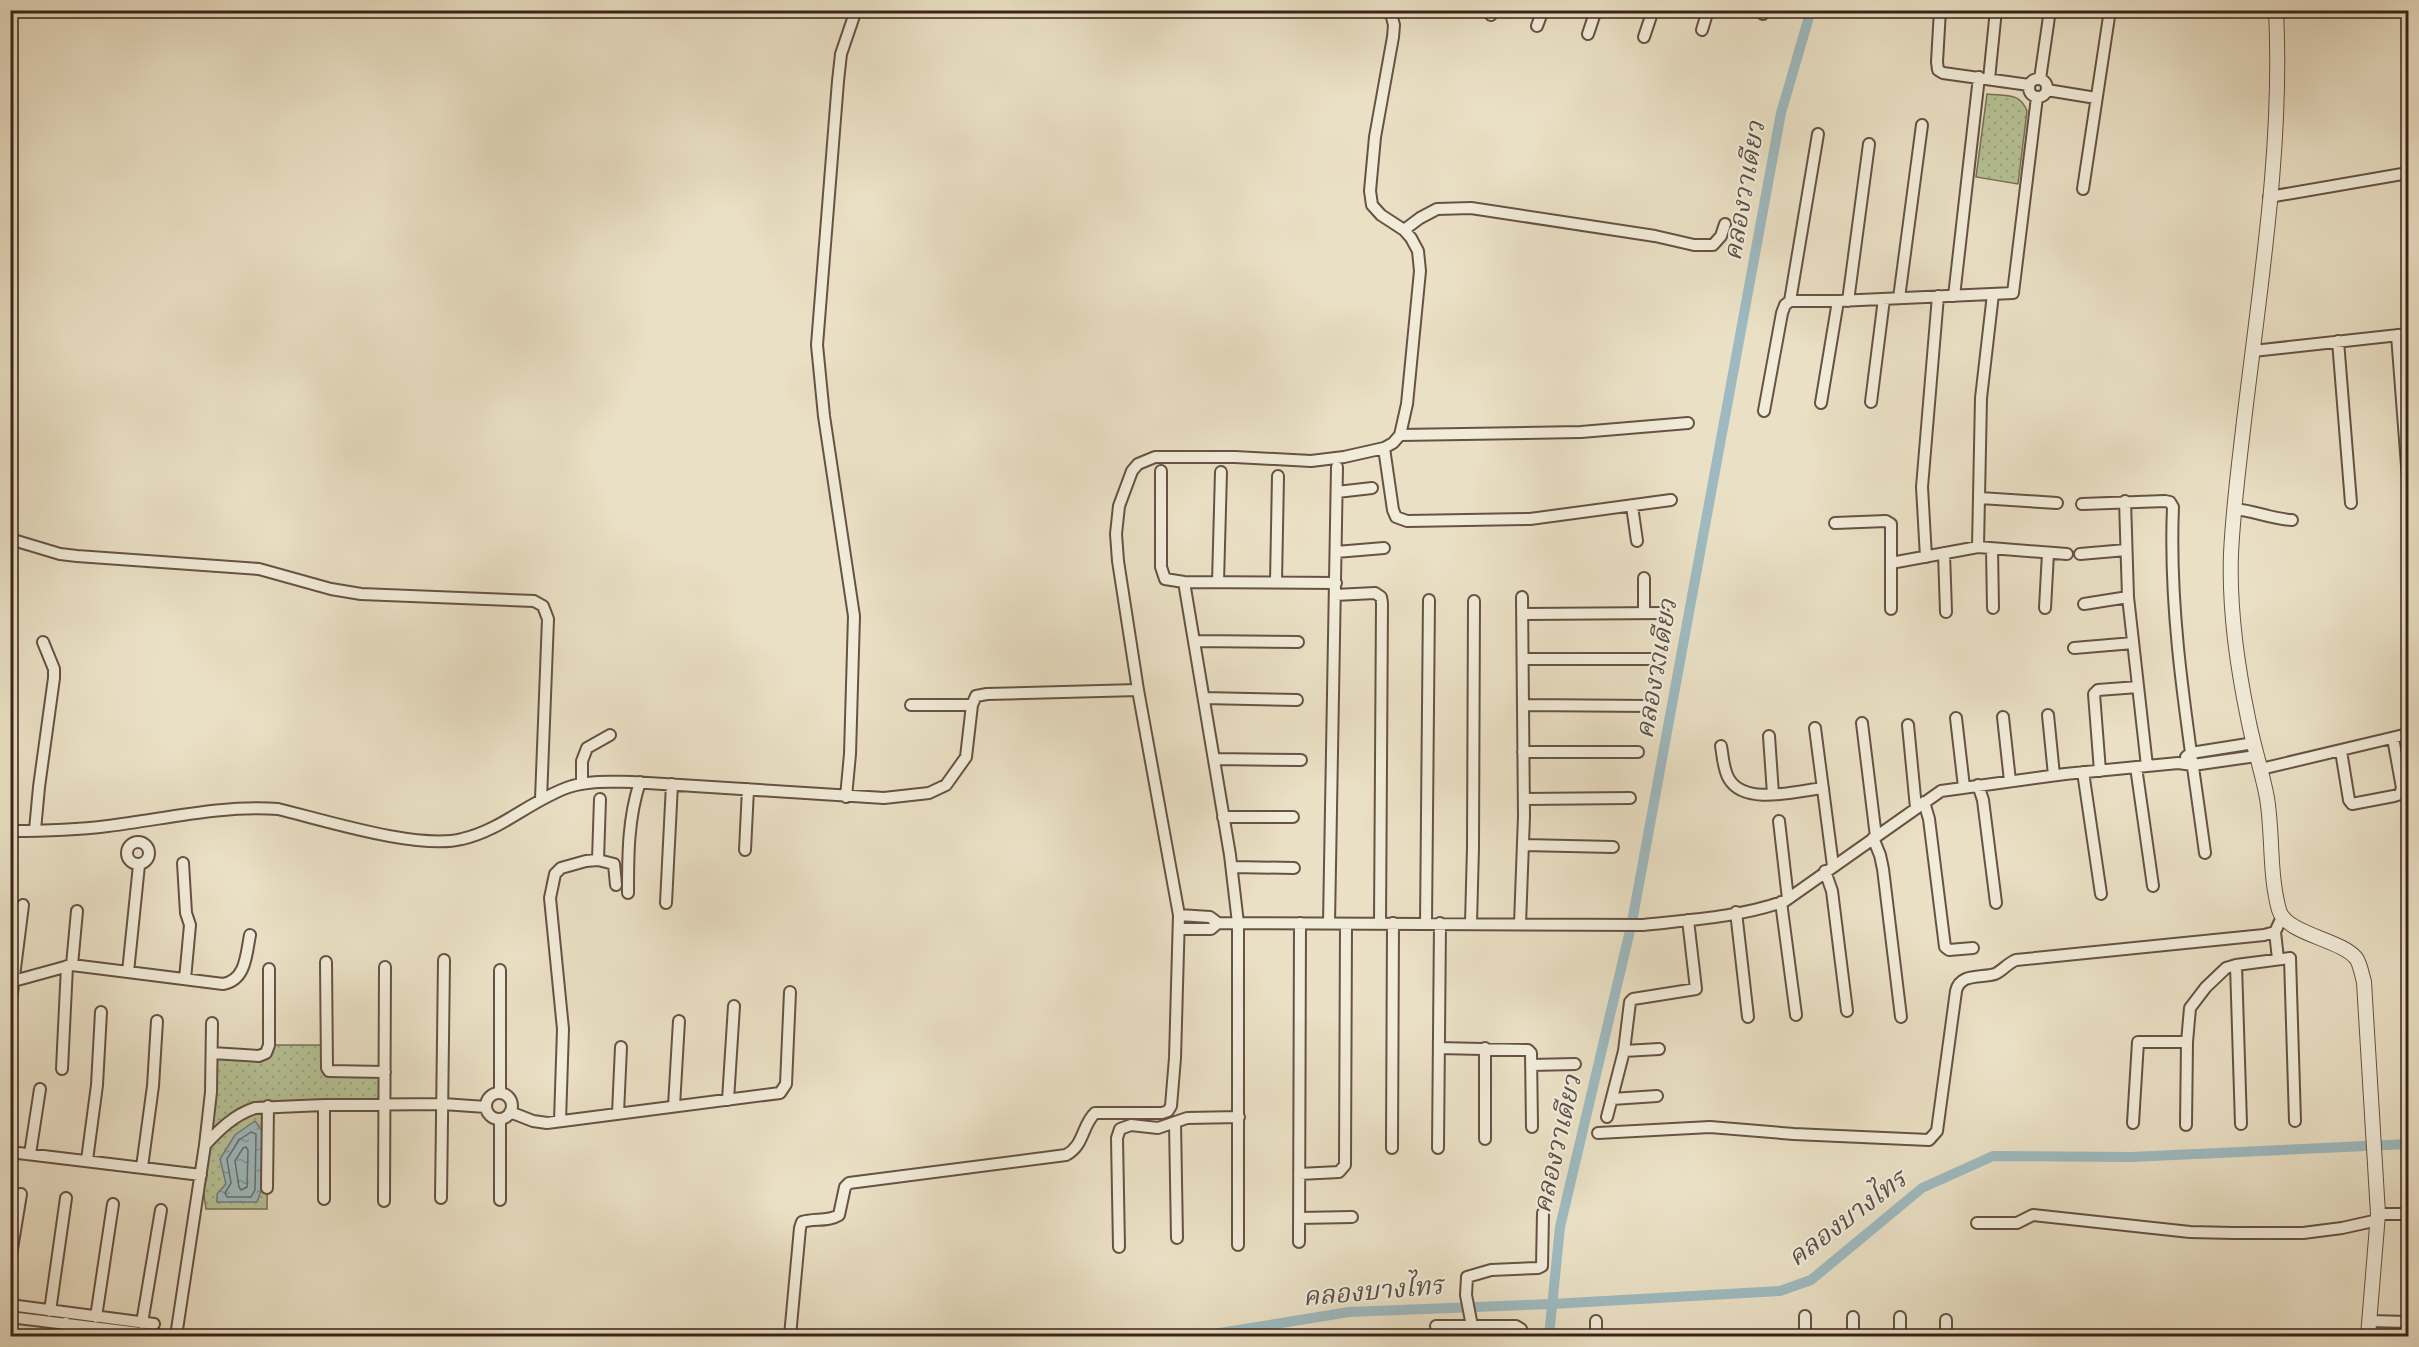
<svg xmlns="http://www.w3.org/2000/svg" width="2419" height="1347" viewBox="0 0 2419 1347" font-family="Alegreya,'Noto Serif Thai',serif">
	<defs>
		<pattern id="grass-dots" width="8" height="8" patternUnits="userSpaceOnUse" patternTransform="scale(1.5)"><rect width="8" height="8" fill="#b6c296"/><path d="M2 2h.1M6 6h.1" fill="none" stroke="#9da681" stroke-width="1.8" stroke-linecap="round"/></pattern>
		<pattern id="water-ripples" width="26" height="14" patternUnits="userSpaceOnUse" patternTransform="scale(1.5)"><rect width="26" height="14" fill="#9ebac0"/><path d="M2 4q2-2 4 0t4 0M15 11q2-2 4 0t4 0" fill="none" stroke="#82979b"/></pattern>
	</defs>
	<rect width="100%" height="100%" fill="#eae0c5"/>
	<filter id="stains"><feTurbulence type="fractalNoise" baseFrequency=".00333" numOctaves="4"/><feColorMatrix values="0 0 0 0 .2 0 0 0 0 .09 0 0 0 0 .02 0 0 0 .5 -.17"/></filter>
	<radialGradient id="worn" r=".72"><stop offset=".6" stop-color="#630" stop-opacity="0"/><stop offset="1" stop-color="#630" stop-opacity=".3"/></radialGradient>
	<path fill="url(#grass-dots)" stroke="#787257" stroke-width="1.5" d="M1987,94c18,2 33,-2 40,17l-9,73 -42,-7z
		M269,1045h58v25l59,-3 -2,39h-116l-1,103h-61l-5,-34 11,-122 57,1z"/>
	<path fill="url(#water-ripples)" stroke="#767e7d" stroke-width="1.5" d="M255,1121l7,10 -1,60 -4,11h-40v-8l9,-10 -6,-25 15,-24z"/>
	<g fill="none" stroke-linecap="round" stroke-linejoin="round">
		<path stroke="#6c6e6c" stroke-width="1.5" d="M251,1132l5,2 -1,56 -4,7h-24l-2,-4 6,-10 -4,-24 12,-19z
			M246,1147l2,3 -1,37 -6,3 -2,-3 -4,-26 8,-13z"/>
		<path stroke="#9ebac0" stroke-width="10" d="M1201,1336l148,-24 203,-8 228,-13 31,-11 111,-92 71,-32 138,1 277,-13
			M1549,1336l11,-109 72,-305 149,-809 30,-103"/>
		<g stroke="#675243" stroke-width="14">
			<path id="minor" d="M1940,10l-3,52 1,8 5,3 86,12
				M1763,14l1,-4
				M1491,15l1,-5
				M1537,26l6,-16
				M1702,30l6,-20
				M1588,34l8,-24
				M1644,37l9,-27
				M2029 88a9 9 0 1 1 18 0a9 9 0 1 1-18 0Z
				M1989,79l7,-69
				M2040,79l10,-69
				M2047,90l49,8
				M2083,189l27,-179
				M2269,197l139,-24
				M1404,230l16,-12 17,-9 34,-1 184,28 39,9h19l8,-9 4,-12
				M1954,296l25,-219
				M1899,298l23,-173
				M1790,301h48l175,-8 24,-196
				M1848,301l21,-157
				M2397,335l11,144
				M2338,341l13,162
				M2253,351l155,-17
				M1871,402l13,-103
				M1821,403l17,-102
				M1764,411l18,-98 3,-8 5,-4 28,-167
				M1400,435l181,-3 107,-9
				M1384,448l9,62 3,7 11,4 123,-2 141,-19
				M1161,471v96l4,12 19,3 152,1
				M1337,492l35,-4
				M1980,498l77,5
				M2125,501l3,96 19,169
				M2082,504l83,-3 5,1 3,5c-5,115 17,232 32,346
				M1632,506l5,35
				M2235,509c20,2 37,10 57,11
				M1835,523l51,-2 5,3v85
				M10,539l50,15 17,2 182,13 72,20 30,5 173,7 9,5 5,13 -7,180
				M1978,547l3,-149 12,-104
				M1992,549l1,59
				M1336,552l48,-4
				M1944,553l2,59
				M2080,554l46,-4
				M1926,557l-4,-70 16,-191
				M1891,563l87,-16 89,7
				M1184,582l46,273 8,68v322
				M1218,582l3,-110
				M1276,582l2,-106
				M1335,595l40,-2 6,4 1,6 -2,321
				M2084,604l44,-7
				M2045,608l3,-55
				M1644,613v-35
				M1522,614l141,-1
				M1194,641l104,1
				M2074,648l59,-5
				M1523,659h137
				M1204,698l93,2
				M911,705h61
				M1523,705l127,1
				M2048,715l6,60
				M2003,717l7,64
				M1956,718l8,69
				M1862,723l14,114
				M1908,725l8,83
				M1815,728l18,138
				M1769,736l4,58
				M1721,746c2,10 2,23 8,33 16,27 68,12 94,9
				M2341,751l8,49 3,4 42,-8 6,-2 2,-6 -9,-50
				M1523,752h115
				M2186,757l5,-4 63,-10
				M1214,759l87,1
				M2136,767l17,119
				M2261,769l147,-35
				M2100,771l-6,-77 4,-4 40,-3
				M2083,772l18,122
				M582,784v-23l5,-13 23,-13
				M1978,785l5,15 13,103
				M846,797l4,-43 4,-138 -30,-200 -7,-71 21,-264 3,-27 15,-44
				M1524,799l106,-1
				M1924,802l5,17 16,128 4,3 24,-2
				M1223,817h70
				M1779,821l9,78
				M35,830l4,-43 15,-109v-9l-11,-27
				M10,831c32,0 66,-1 98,-5 57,-7 113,-21 170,-17 46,11 140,41 184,30 40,-9 69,-39 107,-52 20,-7 43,-5 63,-5l252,16 45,-5 17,-8 20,-28 6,-52 4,-9 11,-2 151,-4
				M1873,838l7,17 3,14 18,148
				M127 853a11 11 0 1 1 22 0a11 11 0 1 1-22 0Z
				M1523,845l90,2
				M745,850l3,-61
				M598,860l16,4 2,21
				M183,863l3,50 4,12 -5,54
				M139,865l-11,107 95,12c23,-4 23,-29 27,-49
				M1232,867l62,1
				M1825,871l7,20 15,120
				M628,893c0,-38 0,-75 12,-111
				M1781,902l15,113
				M666,903l6,-119
				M1736,912l12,105
				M1179,915l31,2 8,6 425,2c46,-5 98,-8 142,-24l156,-110 124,-17 113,-11 15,2 63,-9
				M1329,923l8,-456
				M1426,923l3,-323
				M1471,923l2,-75 1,-247
				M1520,924l4,-108 -2,-219
				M1179,929h32l7,-6
				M2275,932l3,27
				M326,962l1,106 2,3 56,1
				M72,965l5,-54
				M2236,965l5,159
				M10,982l62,-17 56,7
				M10,1008l13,-103
				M1439,1048l89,2 3,3 1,74
				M1485,1048v91
				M1624,1051l35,-2
				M212,1053l47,3 7,-3 3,-8v-76
				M1531,1065l44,-1
				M62,1069l5,-103
				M500,1093v-123
				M486 1106a13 13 0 1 1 26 0a13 13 0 1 1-26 0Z
				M1612,1099l45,-3
				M728,1100l6,-94
				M324,1105v94
				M674,1106l5,-85
				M510,1112l23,9 14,2 233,-30 6,-9 4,-92
				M618,1113l3,-66
				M1607,1117l17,-66 6,-49 3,-3 63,-10 -8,-69
				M560,1121l3,-92 -13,-131 5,-24 6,-6 25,-7 12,-1 2,-61
				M1175,1122l2,116
				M2133,1123l5,-81h49
				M2186,1125l1,-83 3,-34 16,-21 20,-19 10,-3 54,-7 5,163
				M1598,1133l112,-6 84,7 135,6 8,-9 19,-140c4,-18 25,-13 39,-17 7,-3 13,-11 21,-14l248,-25 11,-3 7,-15
				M205,1145c15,-16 29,-30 50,-37l69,-3 119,-1 43,3
				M1392,1148l1,-225
				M1438,1148l2,-225
				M10,1152l191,23
				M30,1154l10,-65
				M87,1160l10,-75 4,-73
				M142,1167l11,-81 4,-65
				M1299,1174l40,-2 6,-7 1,-241
				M267,1188l1,-82
				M441,1198l3,-238
				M500,1200v-81
				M384,1201l1,-234
				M2378,1214h30
				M1299,1218l53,-1
				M1977,1223h40l16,-8 157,17 43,1h70l39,-5 36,-8
				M1299,1242l1,-319
				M1119,1247l-2,-109 3,-9 11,-4 27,3 29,-10 52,-1
				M10,1261l11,-67
				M10,1305l144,19
				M50,1311l16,-113
				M1805,1316v20
				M10,1317l154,19
				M96,1317l17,-113
				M1853,1317v19
				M1900,1317v19
				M1946,1320v16
				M1596,1321v15
				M2369,1321l39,1
				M142,1323l19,-113
				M1436,1326h80l5,3 3,7
				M1472,1326l-6,-31 1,-18 24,-7 47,-2 4,-2 1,-53
				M66,1336v-13
				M176,1336l29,-191 6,-53 1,-69
				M790,1336l10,-108 2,-6c12,-4 26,0 37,-7l6,-28 4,-4 217,-28c18,-9 16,-30 29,-42h67l6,-2 3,-5 4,-48 4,-143 -41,-225 -20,-129 -2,-27 3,-28 13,-35 6,-7 17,-7h80l76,4 33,-4 40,-9 9,-5 7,-8 7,-31 13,-133 -2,-20 -7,-13 -7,-8 -23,-15 -9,-10 -2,-14 5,-54 18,-100 1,-12 -4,-15"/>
		</g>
		<g stroke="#675243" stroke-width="16">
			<path id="tertiary" d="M2276,10c7,137 -16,275 -32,411 -5,44 -11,88 -13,133 -2,54 6,111 17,164 5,27 14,53 19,80 6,37 2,75 12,112 7,24 61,29 77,48 4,5 6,17 8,24l14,232 -10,122"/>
		</g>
		<use href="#minor" stroke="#f1ebd9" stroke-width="10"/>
		<use href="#tertiary" stroke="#f1ebd9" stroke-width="14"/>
	</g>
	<g text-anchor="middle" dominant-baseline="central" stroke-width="4.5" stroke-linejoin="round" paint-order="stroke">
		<g font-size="26" font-style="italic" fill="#59504a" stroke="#f1ebd9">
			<text transform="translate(1744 191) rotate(-80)">คลองวาเดียว</text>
			<text transform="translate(1656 669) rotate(-80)">คลองวาเดียว</text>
			<text transform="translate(1557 1144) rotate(-77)">คลองวาเดียว</text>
			<text transform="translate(1847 1218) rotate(-37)">คลองบางไทร</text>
			<text transform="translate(1373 1291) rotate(-5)">คลองบางไทร</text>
		</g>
	</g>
	<rect width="2419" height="1347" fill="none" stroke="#eae0c5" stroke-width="36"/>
	<rect x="12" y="12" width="2395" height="1323" fill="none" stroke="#3b2318" stroke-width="3"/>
	<rect x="18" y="18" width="2383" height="1311" fill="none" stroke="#3b2318" stroke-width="1.5"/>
	<rect width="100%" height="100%" filter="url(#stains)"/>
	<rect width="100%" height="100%" fill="url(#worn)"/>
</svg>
